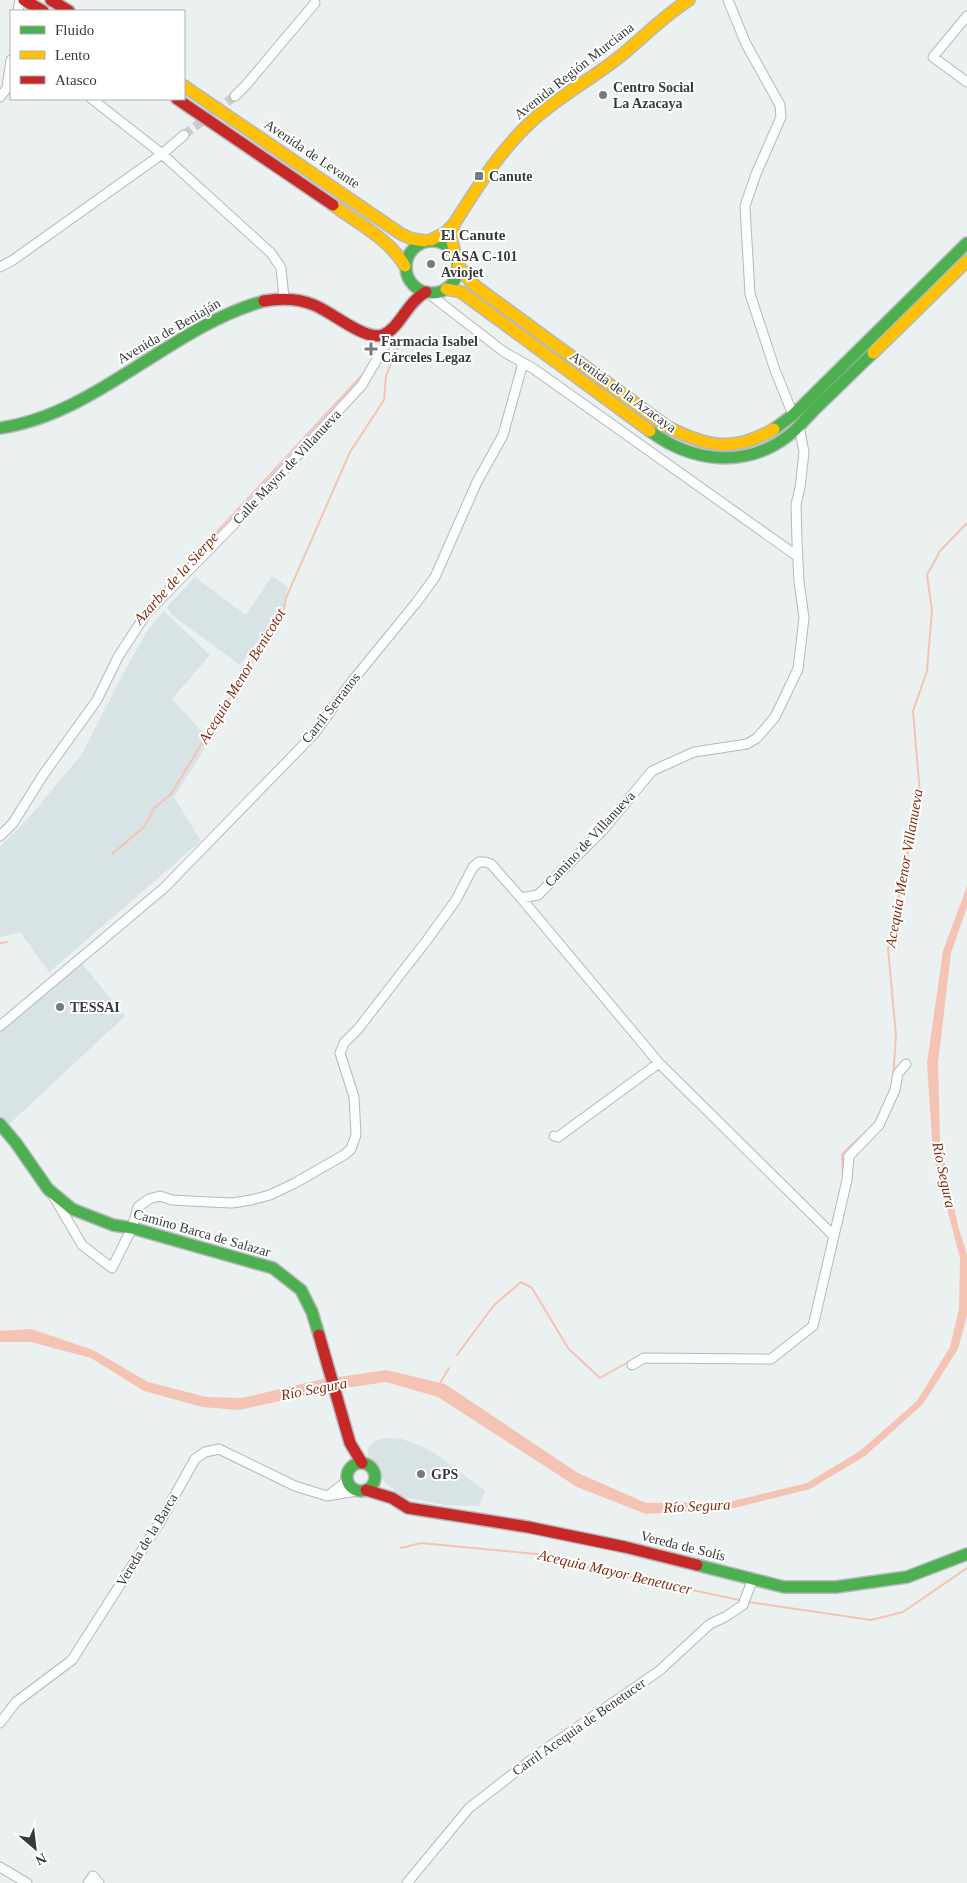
<svg xmlns="http://www.w3.org/2000/svg" width="967" height="1883" viewBox="0 0 967 1883" font-family="'Times New Roman',serif">
	<rect width="100%" height="100%" fill="#ebf0f0"/>
	<path fill="#d8e3e5" d="M272,576l16,11 -5,21 -15,25 -3,-2 -25,34 -68,-50 -5,-8 28,-30 51,38z
		M164,611l46,44 -38,44 38,41 -36,57 27,44 -152,131 -29,-40 -20,5v-90l33,-34 49,-59 44,-86 22,-38z
		M79,960l46,56 -121,113 -4,-5v-98z
		M383,1438l19,1 21,8 14,8 48,36 -6,15 -33,-1 -43,-8 -18,-14 -11,-19 -7,-6 2,-11 5,-5z"/>
	<path fill="#f5c3b3" d="M967,886v21l-16,46 -13,110 2,78 18,85 9,29v60l-9,34 -35,55 -58,52 -55,33 -80,20 -84,5 -69,-27 -139,-90 -52,-15 -62,9 -85,19 -37,-3 -58,-16 -53,-33 -60,-16h-31v-11l31,-2 62,21 55,32 58,15 36,1 76,-18 68,-10 59,14 133,89 68,30 83,-1 78,-19 53,-32 57,-50 33,-54 9,-38 1,-51 -27,-103 -6,-92 16,-112z"/>
	<g fill="none" stroke-linecap="round" stroke-linejoin="round">
		<path stroke="#f5c3b3" stroke-width="2" d="M166,587l197,-213
			M130,631l11,-17
			M6,825l11,-17
			M112,854l32,-27 10,-19 17,-14 113,-185 2,-11 64,-146 34,-52 2,-24 14,-35
			M0,943l7,-1
			M893,1079l3,-44 -8,-86 32,-155 -7,-83 14,-40 5,-61 -5,-35 13,-24 27,-28
			M843,1175l-1,-21 25,-23
			M457,1355l37,-50 27,-23 11,6 36,60 32,30 30,-17
			M440,1383l9,-15
			M401,1548l20,-5 125,12 34,11 159,34
			M748,1602l123,18 32,-8 64,-44"/>
		<path stroke="#c7cccc" stroke-width="9" stroke-dasharray="9 4.5" stroke-linecap="butt" d="M184,135l51,-39"/>
		<g stroke="#b5b9b9" stroke-width="11">
			<path id="street" d="M728,0l18,44 34,61 1,12 -25,57 -11,32 5,88 25,76 18,45
				M18,11l2,-11
				M967,16l-34,41 34,25
				M235,96l11,-11 69,-82
				M0,97l7,-9 4,-28
				M92,99l70,55 109,99 10,15 3,30
				M0,267l13,-7 149,-106 22,-19
				M428,293l76,59 30,17 263,187
				M0,836l13,-13 30,-48 54,-75 21,-43 28,-43 90,-92 126,-137 25,-43 1,-10
				M521,898l138,165 -101,74 -4,-1
				M0,1026l164,-138 150,-154 39,-54 63,-77 19,-26 42,-95 26,-47 20,-72
				M659,1063l175,173
				M54,1197l28,48 30,23 20,-40 6,-21 11,-8 11,-3 12,4 38,2 22,1 19,-3 19,-5 25,-12 49,-28 7,-6 5,-14 -2,-38 -14,-44 4,-10 14,-14 69,-89 29,-40 17,-33 6,-5h6l6,2 30,34 17,-3 65,-65 49,-59 42,-19 53,-8 10,-6 18,-21 23,-48 6,-51 -5,-37 -2,-39 -1,-38 4,-16 4,-36 -5,-26
				M632,1365l12,-7 127,1 42,-33 34,-146 2,-24 30,-31 16,-35 3,-17 8,-9
				M329,1495l18,-14
				M0,1723l16,-21 56,-42 88,-138 35,-63 10,-7 14,-3 76,37 32,10 30,-5
				M0,1867l27,16
				M88,1883l5,-7 6,7
				M407,1883l62,-75 71,-55 119,-82 51,-47 15,-7 18,-12 10,-27"/>
		</g>
		<g stroke="#b5b9b9" stroke-width="14">
			<path id="fast" d="M406 267a26 26 0 1 1 52 0a26 26 0 1 1-52 0Z
				M0,428c97,-14 170,-101 264,-127
				M774,429l19,-14 174,-172
				M650,431c41,31 95,38 138,5 10,-7 18,-18 27,-27 19,-18 38,-37 58,-56
				M0,1124l16,19 32,46 24,20 41,16 19,3 141,40 28,22 11,22 7,23
				M347 1477a14 14 0 1 1 28 0a14 14 0 1 1-28 0Z
				M697,1565l87,22h52l71,-10 60,-23"/>
		</g>
		<g stroke="#b5b9b9" stroke-width="14">
			<path id="slow" d="M184,86l217,148 11,5 13,2
				M333,205c25,18 56,34 72,61
				M454,224l-3,13 4,17
				M431,240l14,-7 9,-9c23,-36 46,-74 78,-103 26,-24 58,-41 86,-63 24,-19 45,-42 71,-58
				M458,265l12,16 8,7 188,138c40,21 68,27 108,3
				M446,289l15,3 189,139
				M873,353l94,-92"/>
		</g>
		<g stroke="#b5b9b9" stroke-width="14">
			<path id="jam" d="M24,0l19,11
				M51,0l18,11
				M177,99l156,106
				M264,301c17,-3 33,-3 50,4 18,7 51,36 69,30 17,-7 24,-33 43,-43
				M319,1335l31,108 12,20
				M366,1490l26,8 16,10 120,19 97,20 72,18"/>
		</g>
		<use href="#street" stroke="#fcfdfd" stroke-width="9"/>
		<use href="#fast" stroke="#4caf50" stroke-width="11"/>
		<use href="#slow" stroke="#ffc107" stroke-width="11"/>
		<use href="#jam" stroke="#c62828" stroke-width="11"/>
	</g>
	<g fill="#777a7b" stroke="#fff" stroke-width="2">
		<circle cx="603" cy="95" r="5"/>
		<rect x="474" y="171" width="10" height="10" rx="2.5"/>
		<circle cx="431" cy="264" r="5"/>
		<path d="M368.5 341.5h5v5h5v5h-5v5h-5v-5h-5v-5h5z"/>
		<circle cx="60" cy="1007" r="5"/>
		<circle cx="421" cy="1474" r="5"/>
	</g>
	<g text-anchor="middle" dominant-baseline="central" stroke-width="4" stroke-linejoin="round" paint-order="stroke">
		<g font-size="14" fill="#383b3c" stroke="#fff">
			<text transform="translate(574 71) rotate(-38)">Avenida Región Murciana</text>
			<text transform="translate(312 154) rotate(34)">Avenida de Levante</text>
			<text transform="translate(169 331) rotate(-30)">Avenida de Beniaján</text>
			<text transform="translate(623 392) rotate(36)">Avenida de la Azacaya</text>
			<text transform="translate(287 467) rotate(-47)">Calle Mayor de Villanueva</text>
			<text transform="translate(331 708) rotate(-52)">Carril Serranos</text>
			<text transform="translate(590 839) rotate(-47)">Camino de Villanueva</text>
			<text transform="translate(202 1233) rotate(16)">Camino Barca de Salazar</text>
			<text transform="translate(147 1540) rotate(-59)">Vereda de la Barca</text>
			<text transform="translate(683 1546) rotate(14)">Vereda de Solís</text>
			<text transform="translate(579 1727) rotate(-35)">Carril Acequia de Benetucer</text>
		</g>
		<g font-size="14" font-weight="bold" fill="#383b3c" stroke="#fff" text-anchor="start">
			<text x="613" y="87">Centro Social<tspan x="613" dy="16">La Azacaya</tspan></text>
			<text x="489" y="176">Canute</text>
			<text x="441" y="256">CASA C-101<tspan x="441" dy="16">Aviojet</tspan></text>
			<text x="381" y="341">Farmacia Isabel<tspan x="381" dy="16">Cárceles Legaz</tspan></text>
			<text x="70" y="1007">TESSAI</text>
			<text x="431" y="1474">GPS</text>
		</g>
		<g font-size="15" font-weight="bold" fill="#383b3c" stroke="#fff">
			<text x="473" y="235">El Canute</text>
		</g>
		<g font-size="15" font-style="italic" fill="#822e11" stroke="#fff">
			<text transform="translate(176 578) rotate(-48)">Azarbe de la Sierpe</text>
			<text transform="translate(242 676) rotate(-59)">Acequia Menor Benicotot</text>
			<text transform="translate(904 868) rotate(-80)">Acequia Menor Villanueva</text>
			<text transform="translate(944 1175) rotate(78)">Río Segura</text>
			<text transform="translate(314 1389) rotate(-11)">Río Segura</text>
			<text transform="translate(697 1506) rotate(-3)">Río Segura</text>
			<text transform="translate(615 1572) rotate(13)">Acequia Mayor Benetucer</text>
		</g>
	</g>
	<rect x="10" y="10" width="175" height="90" fill="#ffffff" stroke="#afb1b1"/>
	<rect x="20" y="26" width="25" height="8" fill="#4caf50" stroke="#afb1b1"/>
	<text x="55" y="35" font-size="15" fill="#383b3c">Fluido</text>
	<rect x="20" y="51" width="25" height="8" fill="#ffc107" stroke="#afb1b1"/>
	<text x="55" y="60" font-size="15" fill="#383b3c">Lento</text>
	<rect x="20" y="76" width="25" height="8" fill="#c62828" stroke="#afb1b1"/>
	<text x="55" y="85" font-size="15" fill="#383b3c">Atasco</text>
	<g transform="translate(35 1848) rotate(152)" stroke="#ffffff" stroke-width="4" paint-order="stroke">
	<path d="M0-4L9 19L0 12L-9 19Z" fill="#383b3c"/>
	<text y="-8" font-size="14" font-weight="bold" text-anchor="middle" fill="#383b3c">N</text>
	</g>
</svg>
